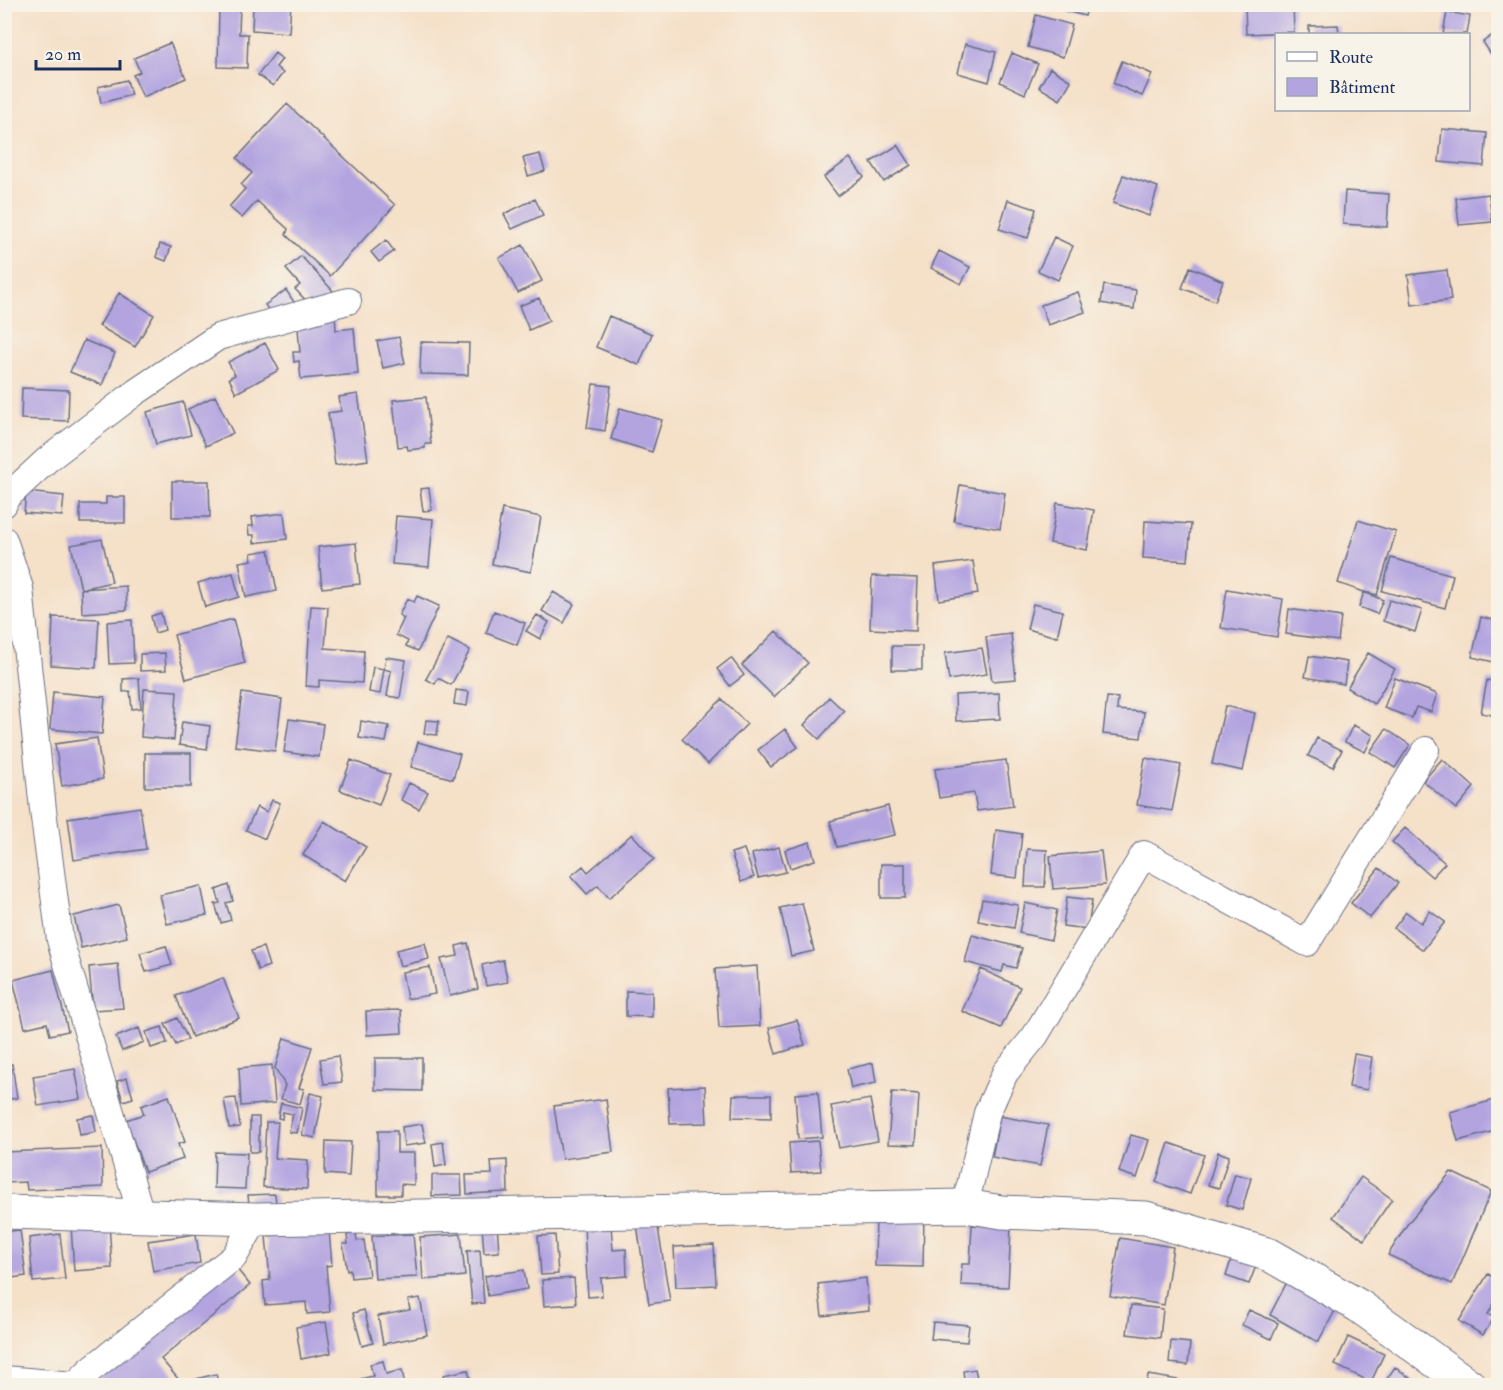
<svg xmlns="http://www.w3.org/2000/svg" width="1503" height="1390" viewBox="0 0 1503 1390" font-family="'IM FELL Double Pica',serif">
	<rect width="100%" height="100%" fill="#f7f3e8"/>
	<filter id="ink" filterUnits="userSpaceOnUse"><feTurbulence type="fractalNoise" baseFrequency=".0167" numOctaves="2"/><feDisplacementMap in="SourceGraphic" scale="12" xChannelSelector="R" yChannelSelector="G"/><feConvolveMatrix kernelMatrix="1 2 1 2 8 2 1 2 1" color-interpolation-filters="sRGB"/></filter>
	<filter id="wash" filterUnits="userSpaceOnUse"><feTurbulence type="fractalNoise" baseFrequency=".008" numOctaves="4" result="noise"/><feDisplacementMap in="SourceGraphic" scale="24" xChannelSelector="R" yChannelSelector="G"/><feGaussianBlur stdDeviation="1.35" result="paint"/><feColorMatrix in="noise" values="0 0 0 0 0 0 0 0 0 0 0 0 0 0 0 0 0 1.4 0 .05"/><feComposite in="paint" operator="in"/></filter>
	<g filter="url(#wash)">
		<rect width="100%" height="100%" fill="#f5e0c8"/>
		<g id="blocks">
			<path fill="#b3a4e0" d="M219,4h21l-1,30h9l-1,34 -29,-1z
				M253,4h38l-2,29 -37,-3z
				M1049,4h39l-3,12 -36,-9z
				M1245,4h48l1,28 -48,2z
				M1447,12l23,4 -3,18h-24z
				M1036,15l36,10 -9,32 -35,-10z
				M1338,25l1,9h-30v-8z
				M1498,31v25l-4,3 -11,-17z
				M170,43l16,35 -43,19 -10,-22 7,-3 -6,-14z
				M965,44l31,8 -7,30 -31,-9z
				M275,53l7,6 -6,8 7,6 -10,13 -15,-11z
				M1012,53l26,11 -13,30 -25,-12z
				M1122,61l30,13 -10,22 -29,-13z
				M1050,68l21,13 -11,19 -21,-13z
				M127,80l4,15 -30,8 -3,-16z
				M287,104l108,101 -65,71 -44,-41 2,-6 -31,-28 -15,17 -13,-11 16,-18 -4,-4 11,-12 -15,-15z
				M1442,129l45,4 -3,33 -45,-4z
				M898,145l13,20 -27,17 -13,-20z
				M540,154l5,17 -17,5 -5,-18z
				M850,158l14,19 -26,19 -14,-19z
				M1123,175l35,12 -9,29 -36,-13z
				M1345,191l44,3 -2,33 -44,-3z
				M1489,194l3,28 -33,3 -3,-27z
				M535,199l8,16 -31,14 -8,-15z
				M1008,200l28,9 -8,29 -29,-9z
				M1054,237l19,9 -15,34 -20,-9z
				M386,240l8,11 -15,11 -8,-10z
				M160,244l11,3 -5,14 -10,-4z
				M523,245l19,36 -24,12 -19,-35z
				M939,251l31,16 -9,17 -30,-16z
				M301,256l32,35 -19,18 -19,-20 5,-4 -14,-16z
				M1190,267l33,14 -8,20 -33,-13z
				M1447,270l4,30 -39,5 -4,-30z
				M1104,285l32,5 -2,19 -33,-6z
				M286,290l8,12 -21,14 -8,-11z
				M1078,292l7,20 -37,13 -7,-20z
				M119,293l35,22 -19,32 -36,-21z
				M539,298l10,23 -20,9 -10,-24z
				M335,314l1,16 18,-2 4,46 -57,5 -2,-18 -5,1 -1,-10h7l-3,-35z
				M609,316l43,18 -13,31 -43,-18z
				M399,337l6,26 -22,5 -6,-27z
				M84,340l31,13 -13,32 -32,-13z
				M421,342l48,1 -1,32 -48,-1z
				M265,343l14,27 -43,23 -7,-15 6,-3 -7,-13z
				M593,384l18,2 -6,45 -18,-3z
				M22,388l47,2 -1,31 -47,-2z
				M358,394l10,66 -33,5 -7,-52 13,-2 -2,-14z
				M215,396l18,37 -27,13 -18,-37z
				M426,397l5,47h-6v4l-17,2 -1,-4 -9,1 -5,-47z
				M183,402l8,33 -35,9 -9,-32z
				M620,408l42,12 -10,32 -41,-13z
				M172,481h37l1,36h-38z
				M960,485l45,8 -5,36 -46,-8z
				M429,488l3,22 -9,1 -3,-22z
				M26,492l38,4 -2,20 -38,-3z
				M106,497h19v26h-45v-19h26z
				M1057,503l37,7 -7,40 -37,-7z
				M502,509l39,8 -10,55 -39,-8z
				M284,513l3,26 -33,4v-8h-5l-1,-9h5l-1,-9z
				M396,516l37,3 -4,48 -37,-3z
				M1358,520l38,12 -19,63 -13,-3 19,8 -6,14 -18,-7 5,-15 -26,-9z
				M1145,521l46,3 -3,37 -45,-3z
				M102,539l10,43 -31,7 -10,-44z
				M356,543l4,41 -38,4 -4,-41z
				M269,550l8,41 -31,6 -7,-35 13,-2 -1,-7z
				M1391,558l62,17 -8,33 -63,-17z
				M973,561l5,33 -39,6 -4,-34z
				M233,573l6,24 -34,10 -7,-24z
				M872,576l46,2 -2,53 -46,-2z
				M126,586l1,24 -45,3 -1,-24z
				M1227,589l56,10 -6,38 -56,-9z
				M553,592l21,12 -10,19 -22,-12z
				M417,596l22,10 -21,45 -12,-5 2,-5 -12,-6 8,-17 -5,-3 8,-16 7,3z
				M1389,600l33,10 -7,22 -32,-11z
				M1033,604l30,7 -6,26 -30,-8z
				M311,606l17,1 -3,41 39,3 -2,32 -43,-3v7l-13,-1z
				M1289,609l52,8 -3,24 -52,-7z
				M494,611l31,12 -8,22 -31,-12z
				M161,613l4,17 -10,3 -4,-17z
				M14,615l2,21 -12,1v-21z
				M537,615l12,7 -9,17 -14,-8z
				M53,617l46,2 -3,49 -45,-3z
				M1481,617l17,4v42l-26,-6z
				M233,619l12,44 -59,16 -12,-44z
				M132,620l2,43 -25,1 -2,-42z
				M776,631l32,32 -34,34 -32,-32z
				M1011,634l5,45 -24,2 -6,-44z
				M448,639l22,11 -19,35 -13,-7 -3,6 -9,-5z
				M892,646h30v24h-30z
				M982,648l5,26 -38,6 -4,-27z
				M165,653l1,17 -26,1v-17z
				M1368,653l27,16 -21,35 -27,-16z
				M1309,656l38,6 -3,22 -39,-7z
				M386,657l20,3 -6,38 -13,-2 4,-25 -7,-2z
				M731,658l13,17 -14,11 -13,-17z
				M373,667l11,2 -4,25 -11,-2z
				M139,678l2,30 -9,1 -2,-18 -7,1v-13z
				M1395,678l42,16 -6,18 -15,-5 -4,11 -28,-10z
				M1487,680l11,2v34l-17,-3z
				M144,689l33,2 -3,49 -33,-3z
				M456,690l13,2 -2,14 -13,-2z
				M53,692l52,5 -3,37 -52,-5z
				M242,693l40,6 -7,52 -40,-5z
				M999,693l1,26 -44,2 -1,-26z
				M829,697l15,14 -25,28 -15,-14z
				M1107,697l11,1 -1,12 27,2 -3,26 -38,-4z
				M722,699l25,25 -39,40 -26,-25z
				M1225,706l30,7 -12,58 -31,-7z
				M289,719l34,5 -4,33 -35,-5z
				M426,720l13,1 -2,14 -13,-1z
				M361,721l28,5 -3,16 -27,-4z
				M182,722l28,4 -3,23 -28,-4z
				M1353,725l20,10 -8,17 -20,-10z
				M785,729l13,18 -27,20 -13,-17z
				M1386,729l24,16 -15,23 -25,-16z
				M97,738l6,41 -41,7 -7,-42z
				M1317,738l25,12 -9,17 -25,-11z
				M418,742l42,12 -7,25 -42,-12z
				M145,753h46v34h-46z
				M1145,758l36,7 -9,46 -35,-6z
				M1442,759l32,28 -18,22 -33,-28z
				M351,760l39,15 -11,30 -39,-15z
				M1006,760l7,46 -36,5 -3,-18 -35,5 -4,-29z
				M409,783l19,9 -9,17 -18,-9z
				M272,800l8,3 -15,36 -19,-9 11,-23 10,5z
				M888,806l7,29 -58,12 -7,-26z
				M140,807l6,42 -72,11 -6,-42z
				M324,821l42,26 -21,34 -42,-26z
				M1405,828l40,35 -13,14 -40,-35z
				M996,830l26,4 -5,44 -26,-3z
				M632,834l22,25 -45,39 -11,-13 -11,9 -16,-18 12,-10 5,6z
				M810,842l5,18 -25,8 -5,-18z
				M779,847l7,25 -28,6 -6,-24z
				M744,849l10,28 -13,5 -10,-29z
				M1027,849l20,1 -2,37h-20z
				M1101,851l4,34 -52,4 -3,-33z
				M881,864h24v34h-24z
				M1379,868l19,15 -28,35 -19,-15z
				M229,885l4,16 -7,2 5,17 -10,3 -6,-19 5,-1 -4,-13z
				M201,886l6,29 -40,9 -7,-29z
				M1067,897l25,3 -4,29 -25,-3z
				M982,899l36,6 -4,23 -36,-7z
				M802,903l12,48 -23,5 -11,-48z
				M1025,903l32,7 -6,30 -32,-7z
				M119,905l8,32 -46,11 -7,-32z
				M1430,911l15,11 -22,28 -29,-22 12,-16 15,11z
				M972,935l50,13 -6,20 -12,-3 -2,7 -37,-10z
				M425,943l4,16 -29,7 -4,-16z
				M468,943l10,46 -28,7 -9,-37 17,-3 -2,-10z
				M166,946l6,19 -26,7 -6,-19z
				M263,947l6,19 -11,4 -7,-19z
				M503,960l5,22 -22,4 -4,-21z
				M118,964l5,44 -30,2 -4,-43z
				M757,966l3,60 -41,2 -4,-59z
				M430,967l5,27 -28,5 -5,-27z
				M981,969l39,18 -19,41 -39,-17z
				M53,970l15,61 -18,4 -3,-12 -22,5 -12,-48z
				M223,978l16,40 -47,19 -16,-41z
				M626,991l26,1v25l-26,-1z
				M401,1010l1,23 -35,2 -1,-24z
				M177,1018l11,21 -12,6 -11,-21z
				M797,1020l8,25 -29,9 -7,-26z
				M162,1027l5,16 -16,5 -5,-16z
				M139,1028l5,14 -22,9 -6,-14z
				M284,1038l28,9 -13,41 5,1 -4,15 -19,-5 4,-14 -10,-17z
				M1354,1054l18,3 -5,33 -18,-3z
				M338,1056l4,26 -18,2 -4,-25z
				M375,1058h47v33l-47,-1z
				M873,1063l3,20 -25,5 -4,-19z
				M12,1064l5,34 -13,2v-34z
				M272,1065l3,38 -34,3 -2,-38z
				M75,1069l6,30 -43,7 -5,-30z
				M127,1078l6,20 -10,3 -6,-20z
				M705,1086l2,37 -37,1 -2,-36z
				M818,1092l4,45 -24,2 -3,-45z
				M892,1092l27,2 -3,51 -28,-1z
				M310,1093l13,3 -8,42 -13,-3z
				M733,1095h38v23l-39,-1z
				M169,1096l16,46 -7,2 5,15 -38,13 -19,-52 18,-6 -3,-8z
				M236,1098l4,29 -11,1 -5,-29z
				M606,1099l7,53 -51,7 -8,-53z
				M870,1099l8,42 -39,7 -8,-42z
				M1498,1099v31l-40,11 -8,-29z
				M281,1103l21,5 -5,25 -8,-1 4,-18 -10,-2 -1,7 -4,-1z
				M93,1115l3,17 -16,3 -3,-17z
				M1000,1116l48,9 -8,41 -48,-9z
				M250,1117h9v35h-9z
				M266,1122h12l-3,36 33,2 -1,29 -44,-2z
				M422,1124l4,19 -22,3 -2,-19z
				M378,1131h19v22h17v32l-13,-1v11h-23z
				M1131,1135l18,5 -12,38 -18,-6z
				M326,1141l25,1 -2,34 -24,-2z
				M818,1141l3,30 -30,2 -2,-30z
				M443,1142l3,23 -11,2 -3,-23z
				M1169,1143l35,12 -14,39 -34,-12z
				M102,1148l1,39 -76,3 -1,-8 -22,1v-31z
				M215,1152l32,1 -2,36 -31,-1z
				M1218,1152l11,4 -10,32 -11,-3z
				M507,1160l1,32 -41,2 -1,-19 26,-1 -1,-13z
				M1451,1172l40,19 -39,93 -64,-29 20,-32z
				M1235,1174l16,4 -9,32 -16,-5z
				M432,1175h29l1,20 -30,1z
				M1361,1177l31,22 -28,41 -31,-23z
				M275,1194l1,9 -27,2 -1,-10z
				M876,1214l48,1 -1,52 -48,-1z
				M657,1222l13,79 -21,3 -12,-79z
				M109,1224l3,44 -38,3 -3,-45z
				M497,1224l2,28 -15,1 -2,-27z
				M972,1225l39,2 -3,60 -47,-2 1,-21h8z
				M611,1226l2,24 13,-1 1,27 -26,2 1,18 -14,1 -4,-70z
				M20,1230l6,46 -22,3v-47z
				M329,1231l3,34 -6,1 4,46 -23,2 -1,-12 -41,3 -2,-24 7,-1 -4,-44z
				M356,1233l1,8 7,-1 5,36 -18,2 -1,-9 -3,1 -4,-26h5l-1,-9z
				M60,1234l5,45 -32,3 -4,-44z
				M196,1234l4,29 -47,8 -5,-30z
				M413,1234l4,43 -42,2 -3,-43z
				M461,1234l4,42 -42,4 -3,-43z
				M555,1235l3,39 -17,1 -3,-39z
				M1120,1238l53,9 -9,58 -54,-9z
				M714,1245l2,40 -40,2 -2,-40z
				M480,1250l4,53 -12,1 -5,-53z
				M1232,1257l24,9 -7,18 -23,-8z
				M232,1263l18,22 -89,74 19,22 -6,5h-84z
				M524,1270l3,19 -39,7 -3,-20z
				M1488,1274l10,6v17l-10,17 6,4 -11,17 -24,-14z
				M574,1278l2,26 -32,2 -2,-26z
				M866,1278l3,33 -47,5 -4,-32z
				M1288,1280l49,27 -19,35 -48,-27z
				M420,1298l7,37 -44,9 -5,-28 32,-6 -2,-10z
				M1131,1305l32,4 -3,29 -33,-4z
				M364,1310l9,33 -11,3 -9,-33z
				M1249,1310l29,13 -7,16 -29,-14z
				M326,1322l5,31 -30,6 -5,-32z
				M933,1322l36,3 -2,17 -36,-3z
				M1348,1337l36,17 -13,28 -36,-17z
				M1171,1341l19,2 -2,22 -19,-2z
				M383,1361l3,13 16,-4 3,16h-44l-1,-7 13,-3 -3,-12z
				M1395,1367l26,19h-39z
				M975,1369l4,17h-14l-2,-15z
				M468,1370l4,16h-27l-2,-11z
				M216,1374l3,12h-30l-1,-5z
				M1148,1375l31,5 -1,6h-32z
				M433,1380l1,6h-16l-1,-3z"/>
		</g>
	</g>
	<g filter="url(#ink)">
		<use href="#blocks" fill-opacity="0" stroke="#676d83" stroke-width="1.5"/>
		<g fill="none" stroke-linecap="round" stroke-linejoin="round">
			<g stroke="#676d83" stroke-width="28">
				<path id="street" d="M4,504l1,-5 42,-39 89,-68 82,-55 130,-36
					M4,540l16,48 23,222 17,130 81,274
					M965,1206l22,-93 18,-40 30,-37 109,-182 163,89 119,-193
					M4,1379l70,6
					M74,1386l16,-16 144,-113 22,-38"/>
			</g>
			<g stroke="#676d83" stroke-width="35">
				<path id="secondary" d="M4,1212l252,7 709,-13 37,6 144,6 124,37 89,51 111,80"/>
			</g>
			<use href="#street" stroke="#fff" stroke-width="26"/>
			<use href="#secondary" stroke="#fff" stroke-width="33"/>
		</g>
	</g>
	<rect width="1503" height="1390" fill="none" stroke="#f7f3e8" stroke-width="24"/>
	<rect x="1275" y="33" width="195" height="78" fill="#f7f3e8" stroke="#9fa5b1" stroke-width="1.5"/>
	<rect x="1287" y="52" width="30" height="9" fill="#ffffff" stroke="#9fa5b1" stroke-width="1.5"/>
	<text x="1329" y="63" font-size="18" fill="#1b2f5e">Route</text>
	<rect x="1287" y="78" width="30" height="18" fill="#b3a4e0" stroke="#9fa5b1" stroke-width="1.5"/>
	<text x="1329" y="93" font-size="18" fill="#1b2f5e">Bâtiment</text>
	<path d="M36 60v9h84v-9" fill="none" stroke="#1b2f5e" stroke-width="3"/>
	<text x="45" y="60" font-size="18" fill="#1b2f5e" stroke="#f7f3e8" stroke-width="4.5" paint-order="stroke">20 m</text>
</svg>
